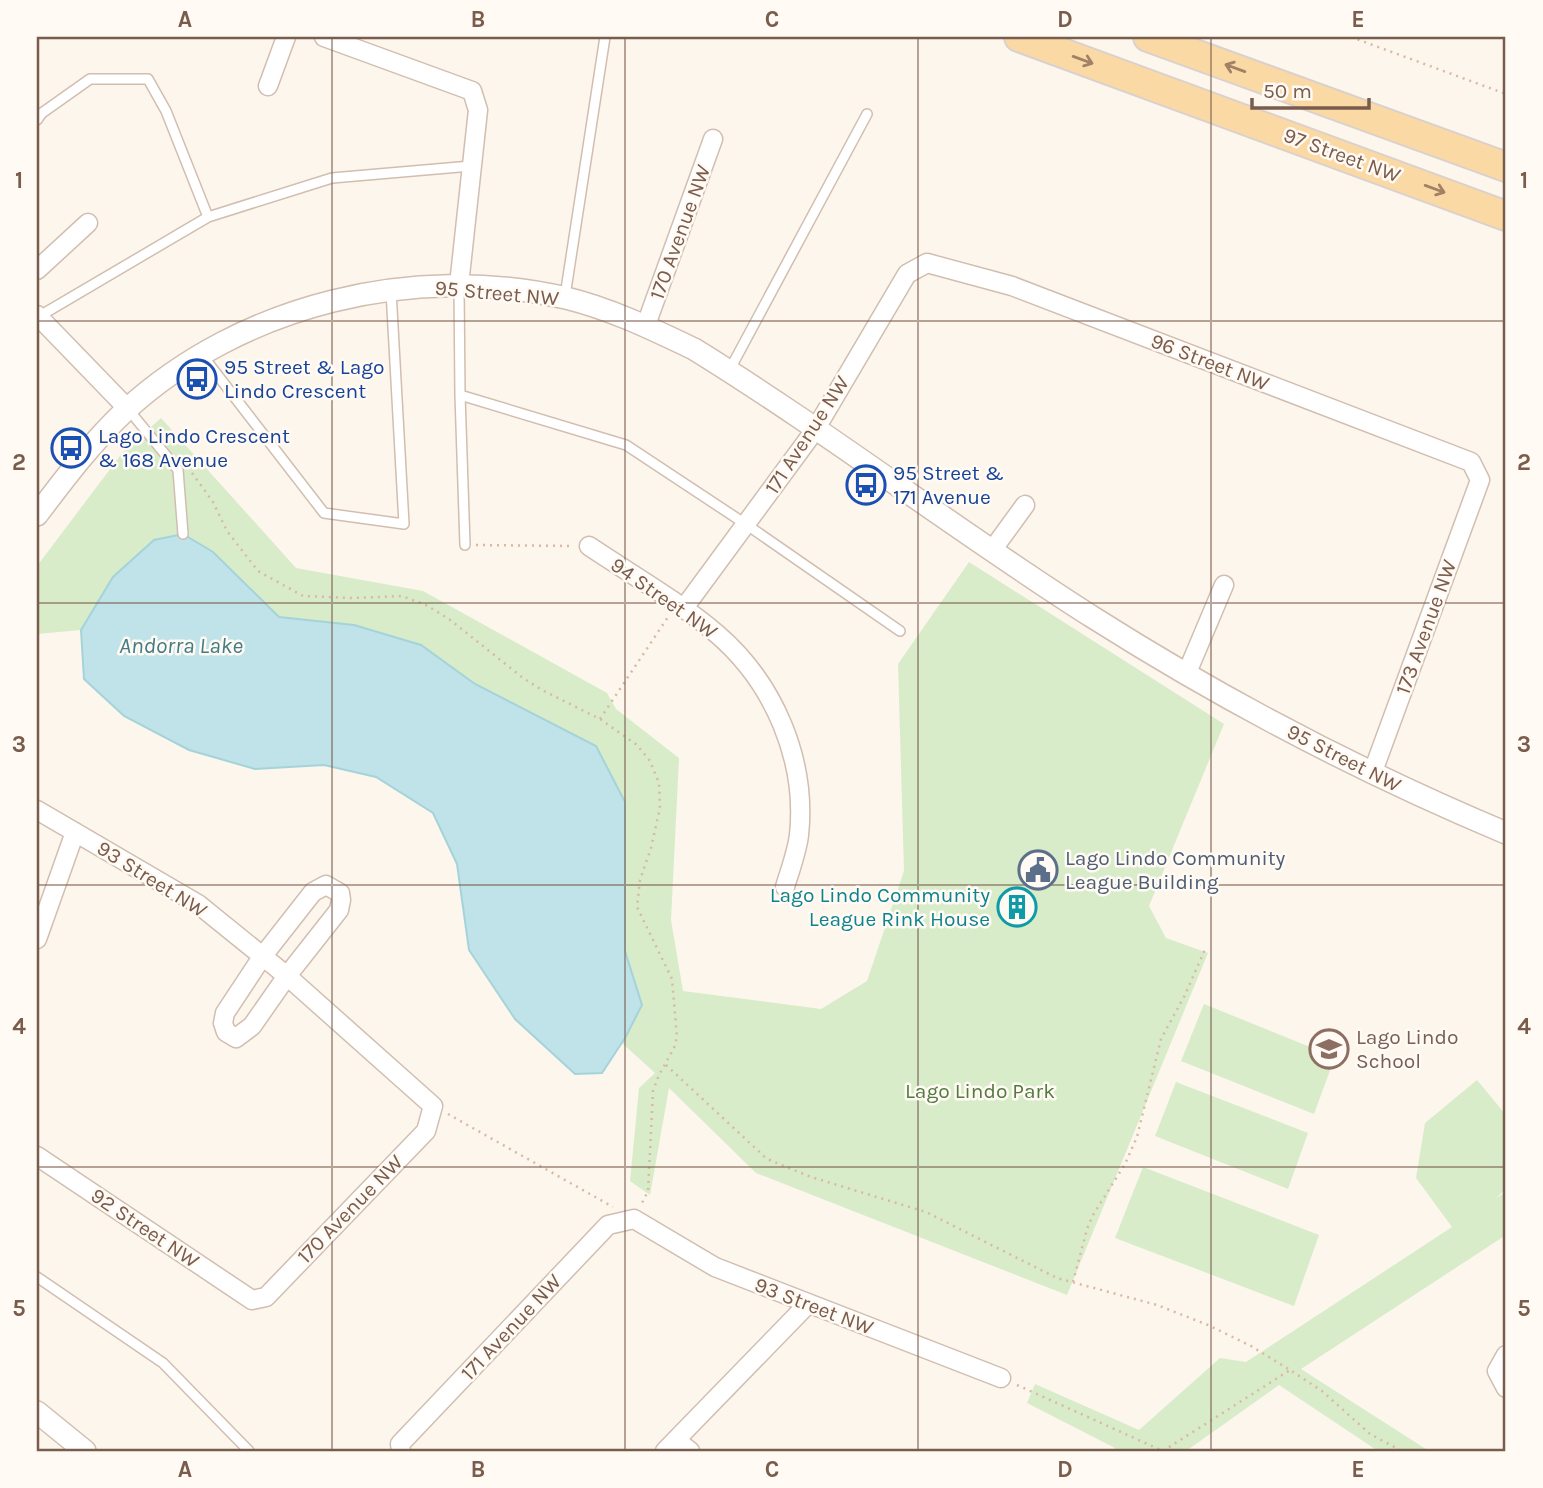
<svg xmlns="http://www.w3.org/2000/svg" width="1543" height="1488" viewBox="0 0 1543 1488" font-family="Karla,sans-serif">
	<rect width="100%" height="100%" fill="#fdf6ec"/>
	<path fill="#d8ecc9" d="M161,418l135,150 127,23 184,102 9,16 63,49 -8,162 12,71 138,18 46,-28 37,-110 -6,-207 71,-102 255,162 -75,182 17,32 42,15 -141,342 -311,-122 -87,-85 -19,107 -20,-14 9,-93 16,-15 -33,-30 -20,30 -27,1 -60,-55 -46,-69 -12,-86 -24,-51 -57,-36 -52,-12 -69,4 -66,-19 -65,-34 -40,-37 -3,-49 -44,4v-68l86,-114z
		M1204,1004l131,53 -21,57 -133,-53z
		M1477,1080l29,35v74l-10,9 10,-6v43l-205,134 128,82h-51l-99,-66 -93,66h-74l3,-3 -88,-45 8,-19 104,46 81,-72 26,4 206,-135 -36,-49 9,-55z
		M1176,1082l132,51 -20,56 -133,-53z
		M1143,1167l176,68 -25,71 -179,-68z"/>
	<path fill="#bfe3e8" stroke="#a5d3da" stroke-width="2" d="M183,534l30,18 66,65 75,8 67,20 54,39 121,62 29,56v149l17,54 -17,33 -23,35 -27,1 -60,-55 -46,-69 -12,-86 -24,-51 -57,-36 -52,-12 -69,4 -66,-19 -65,-34 -40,-37 -3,-49 32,-53 41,-37z"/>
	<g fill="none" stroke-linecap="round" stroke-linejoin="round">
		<g stroke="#d1beb0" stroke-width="12">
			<path id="service" d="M37,120l5,-7 48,-34h58l18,32 42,106 124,-39 139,-12
				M459,288l1,107 5,150
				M565,296l40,-259
				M38,317l170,-100
				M202,355l122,158 80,11 -13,-233
				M729,371l138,-257
				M460,395l166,50 121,80 153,106
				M128,409l50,61 5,64
				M37,1277l126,86 86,88"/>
		</g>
		<g stroke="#d1beb0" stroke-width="21">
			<path id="minor" d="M324,37l148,54 6,19 -19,175
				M268,86l18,-49
				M37,270l51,-47
				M37,315l91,94
				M646,325l67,-186
				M589,546c43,29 89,55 128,88 57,49 90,126 82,201 -2,17 -9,35 -14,52
				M993,549l32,-44
				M684,608l131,-178 92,-156 20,-11 85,23 459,176 9,18 -108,294
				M1186,675l38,-90
				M37,810l161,94 89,72 146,130 -7,25 -160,166 -14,3 -215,-144
				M326,885l14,8 1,7 -2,10 -52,66 -35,50 -16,12 -10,-6 -3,-9 2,-10 37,-56 51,-65z
				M37,939l38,-107
				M1506,1355l-9,16 9,17
				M676,1440l14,11
				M401,1451l-1,-7 208,-219 26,-6 81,48 286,111
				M665,1451l142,-146"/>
		</g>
		<g stroke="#d1beb0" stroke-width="24">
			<path id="tertiary" d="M37,515c28,-37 55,-73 89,-105 116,-106 288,-147 440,-112 45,11 86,31 128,51 136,84 264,183 400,269 131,83 269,155 412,215
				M37,1412l48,39"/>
		</g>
		<g stroke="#dad1cd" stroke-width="32">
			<path id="primary" d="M1019,37l487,179
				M1148,37l358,130"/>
		</g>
		<path stroke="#d9b8a5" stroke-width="2.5" stroke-dasharray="2 5" stroke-linecap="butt" d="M1351,37l155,57
			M192,473l21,29 14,29 31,40 45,25 49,2 50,-2 24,9 23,14 74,59 19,12 58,29 37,26 13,16 9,22 1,25 -9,40 -11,32 -3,27 35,72 5,58 -3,11 -15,27 -6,16 -5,100 -6,12
			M476,545l98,1
			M600,719l68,-102
			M666,1065l101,94 44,18 115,35 131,66 100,27 51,20 43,21 39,24 32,21 48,43 32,17
			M448,1114l165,93
			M1073,1282l14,-53 6,-14 32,-51 12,-27 24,-98 24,-44 21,-48
			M1017,1385l146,66
			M1163,1451l127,-81"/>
		<use href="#service" stroke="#fff" stroke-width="9"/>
		<use href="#minor" stroke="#fff" stroke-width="18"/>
		<use href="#tertiary" stroke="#fff" stroke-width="21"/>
		<use href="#primary" stroke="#fbd9a5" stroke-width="28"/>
	</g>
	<defs><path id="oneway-shaft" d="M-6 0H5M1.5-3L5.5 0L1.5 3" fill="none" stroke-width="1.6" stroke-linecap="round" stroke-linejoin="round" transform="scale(1.75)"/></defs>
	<g stroke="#a18267">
		<use href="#oneway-shaft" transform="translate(1083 60) rotate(20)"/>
		<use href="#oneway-shaft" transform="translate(1235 68) rotate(-160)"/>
		<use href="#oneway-shaft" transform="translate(1435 189) rotate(20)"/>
	</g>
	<path fill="none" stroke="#7a5c4d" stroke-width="2" stroke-opacity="0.55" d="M332,37v1414M625,37v1414M918,37v1414M1211,37v1414M37,321h1469M37,603h1469M37,885h1469M37,1167h1469"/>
	<defs>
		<g id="bus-ring" transform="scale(2.0125)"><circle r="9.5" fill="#fffaf3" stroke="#1a4fb4" stroke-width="1.5"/><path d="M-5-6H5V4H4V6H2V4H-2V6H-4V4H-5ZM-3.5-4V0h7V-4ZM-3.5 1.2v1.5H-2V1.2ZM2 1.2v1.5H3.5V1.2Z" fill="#1a4fb4"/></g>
		<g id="civic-ring" transform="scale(2.0125)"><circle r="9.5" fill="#fffaf3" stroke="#5c6f8a" stroke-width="1.5"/><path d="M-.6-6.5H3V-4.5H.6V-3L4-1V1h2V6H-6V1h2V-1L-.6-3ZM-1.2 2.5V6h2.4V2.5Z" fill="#5c6f8a"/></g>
		<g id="building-ring" transform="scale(2.0125)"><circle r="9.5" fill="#fffaf3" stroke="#0f9aa8" stroke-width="1.5"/><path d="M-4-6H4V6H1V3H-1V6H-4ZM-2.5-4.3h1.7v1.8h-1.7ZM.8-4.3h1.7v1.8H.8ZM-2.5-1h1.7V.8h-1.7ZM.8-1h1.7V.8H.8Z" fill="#0f9aa8"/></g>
		<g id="school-ring" transform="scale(2.0125)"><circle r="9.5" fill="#fffaf3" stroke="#8d6e63" stroke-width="1.5"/><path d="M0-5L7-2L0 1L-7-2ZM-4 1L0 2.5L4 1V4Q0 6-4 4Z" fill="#8d6e63"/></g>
	</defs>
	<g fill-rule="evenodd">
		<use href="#bus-ring" x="197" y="379"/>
		<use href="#bus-ring" x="71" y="448"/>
		<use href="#bus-ring" x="866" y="485"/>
		<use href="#civic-ring" x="1038" y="870"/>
		<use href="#building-ring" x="1017" y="907"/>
		<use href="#school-ring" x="1329" y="1049"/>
	</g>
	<g text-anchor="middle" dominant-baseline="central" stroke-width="5" stroke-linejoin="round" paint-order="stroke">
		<g font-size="21" fill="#7a5c4d" stroke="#fffaf3">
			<text transform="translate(1342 155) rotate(20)">97 Street NW</text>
			<text transform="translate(680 232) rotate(-70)">170 Avenue NW</text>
			<text transform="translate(497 293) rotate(5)">95 Street NW</text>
			<text transform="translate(1210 362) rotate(21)">96 Street NW</text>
			<text transform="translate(807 435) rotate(-57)">171 Avenue NW</text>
			<text transform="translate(664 598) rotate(35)">94 Street NW</text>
			<text transform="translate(1426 627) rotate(-70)">173 Avenue NW</text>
			<text transform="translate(1344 758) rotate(27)">95 Street NW</text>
			<text transform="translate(152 879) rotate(32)">93 Street NW</text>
			<text transform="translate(350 1209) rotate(-46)">170 Avenue NW</text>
			<text transform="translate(145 1228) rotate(34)">92 Street NW</text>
			<text transform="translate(814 1306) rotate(21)">93 Street NW</text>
			<text transform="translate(511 1327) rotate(-47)">171 Avenue NW</text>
		</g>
		<g font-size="21" fill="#164399" stroke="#fffaf3" text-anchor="start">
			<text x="224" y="367">95 Street &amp; Lago<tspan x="224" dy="24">Lindo Crescent</tspan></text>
			<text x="98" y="436">Lago Lindo Crescent<tspan x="98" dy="24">&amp; 168 Avenue</tspan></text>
			<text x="893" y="473">95 Street &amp;<tspan x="893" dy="24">171 Avenue</tspan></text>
		</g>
		<g font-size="21" fill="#4e5e75" stroke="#fffaf3" text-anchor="start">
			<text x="1065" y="858">Lago Lindo Community<tspan x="1065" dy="24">League Building</tspan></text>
		</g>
		<g font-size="21" fill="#0d838f" stroke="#fffaf3" text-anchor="end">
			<text x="990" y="895">Lago Lindo Community<tspan x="990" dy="24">League Rink House</tspan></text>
		</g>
		<g font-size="21" fill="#785e54" stroke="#fffaf3" text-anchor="start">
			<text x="1356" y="1037">Lago Lindo<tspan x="1356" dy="24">School</tspan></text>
		</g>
		<g font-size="21" fill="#537a41" stroke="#fffaf3">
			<text x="980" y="1091">Lago Lindo Park</text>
		</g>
		<g font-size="23" font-style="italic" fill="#437c86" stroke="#fffaf3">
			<text x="181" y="645">Andorra Lake</text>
		</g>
	</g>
	<rect width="1543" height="1488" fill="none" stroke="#fffaf3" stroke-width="77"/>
	<path d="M1252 98v10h117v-10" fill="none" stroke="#7a5c4d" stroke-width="3.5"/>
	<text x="1263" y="98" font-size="21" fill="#7a5c4d" stroke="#fffaf3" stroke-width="5" paint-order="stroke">50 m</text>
	<rect x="38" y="38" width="1466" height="1412" fill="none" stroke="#7a5c4d" stroke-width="2.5"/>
	<g font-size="23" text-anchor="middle" font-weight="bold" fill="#7a5c4d">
		<text x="185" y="27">A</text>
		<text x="478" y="27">B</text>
		<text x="772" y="27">C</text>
		<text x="1065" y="27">D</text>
		<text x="1358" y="27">E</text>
		<text x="19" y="188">1</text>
		<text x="1524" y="188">1</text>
		<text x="19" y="470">2</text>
		<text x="1524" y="470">2</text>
		<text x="19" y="752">3</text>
		<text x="1524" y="752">3</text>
		<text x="19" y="1034">4</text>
		<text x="1524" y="1034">4</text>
		<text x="19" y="1316">5</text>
		<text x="1524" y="1316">5</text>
		<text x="185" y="1477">A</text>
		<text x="478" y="1477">B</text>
		<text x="772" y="1477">C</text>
		<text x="1065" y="1477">D</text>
		<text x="1358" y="1477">E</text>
	</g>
</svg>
